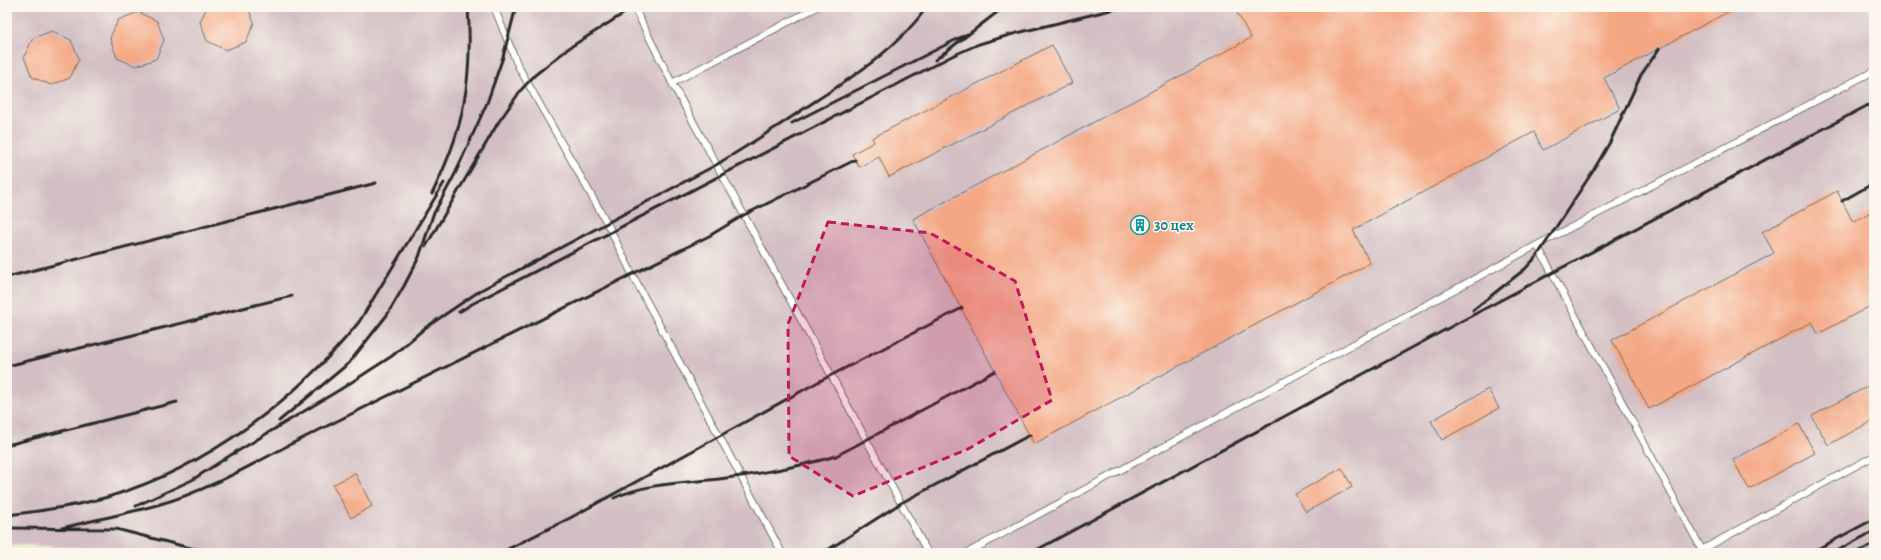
<svg xmlns="http://www.w3.org/2000/svg" width="1881" height="560" viewBox="0 0 1881 560" font-family="Alegreya,serif">
	<rect width="100%" height="100%" fill="#fbf7ec"/>
	<filter id="ink" filterUnits="userSpaceOnUse"><feTurbulence type="fractalNoise" baseFrequency=".025" numOctaves="2"/><feDisplacementMap in="SourceGraphic" scale="8" xChannelSelector="R" yChannelSelector="G"/><feConvolveMatrix kernelMatrix="1 2 1 2 8 2 1 2 1" color-interpolation-filters="sRGB"/></filter>
	<filter id="wash" filterUnits="userSpaceOnUse"><feTurbulence type="fractalNoise" baseFrequency=".012" numOctaves="4" result="noise"/><feDisplacementMap in="SourceGraphic" scale="16" xChannelSelector="R" yChannelSelector="G"/><feGaussianBlur stdDeviation="0.9" result="paint"/><feColorMatrix in="noise" values="0 0 0 0 0 0 0 0 0 0 0 0 0 0 0 0 0 1.4 0 .05"/><feComposite in="paint" operator="in"/></filter>
	<g filter="url(#wash)">
		<rect width="100%" height="100%" fill="#f2ecd6"/>
		<path fill="#d2bec3" d="M7,7h1867v546h-1760l-15,-4 -92,-5z"/>
		<g id="blocks">
			<path fill="#f4a784" d="M207,7h41l6,16 -8,19 -20,8 -19,-9 -7,-19z
				M1234,7h503l-133,71 16,31 -77,41 -9,-18 -181,98 17,33 -336,181 -121,-225 338,-181z
				M138,12l19,9 7,19 -8,19 -20,7 -19,-8 -7,-20 8,-18z
				M52,31l19,9 8,19 -9,19 -19,7 -19,-8 -8,-20 9,-19z
				M1052,45l20,38 -183,94 -10,-20 -20,10 -7,-13 22,-12 -2,-4z
				M1837,191l16,31 21,-12v94l-56,30 -6,-12 -163,87 -37,-69 162,-87 -12,-21z
				M1874,383v37l-46,25 -16,-29z
				M1488,389l11,19 -57,32 -11,-19z
				M1799,424l16,29 -66,36 -16,-29z
				M1342,468l10,19 -46,25 -11,-18z
				M355,473l17,33 -21,12 -18,-33z"/>
		</g>
	</g>
	<g filter="url(#ink)">
		<use href="#blocks" fill-opacity="0" stroke="#716f67" stroke-width="1"/>
		<g fill="none" stroke-linecap="round" stroke-linejoin="round">
			<g stroke="#716f67" stroke-width="8">
				<path id="lane" d="M494,7l24,59 89,157 25,51 150,279
					M634,7l38,76 256,470
					M672,83l145,-76
					M1537,245l165,305
					M967,553l570,-308 337,-174
					M1696,553l178,-97"/>
			</g>
			<use href="#lane" stroke="#fff" stroke-width="6"/>
			<path stroke="#2b2b2b" stroke-width="3" d="M935,60l69,-53
				M792,123l175,-89
				M432,194c9,-19 18,-39 24,-59 13,-41 15,-86 12,-128
				M1842,201l32,-18
				M426,246l72,-123 23,-33 14,-15 34,-27 65,-41
				M7,277l369,-94
				M1473,310l52,-41 12,-13 56,-85 17,-29 31,-67 18,-26
				M459,312l13,-8 480,-248 27,-12 34,-10 110,-27
				M7,366l285,-70
				M279,421l70,-58 38,-48 17,-29 15,-29 14,-42 22,-41 32,-71 16,-46 13,-50
				M7,445l170,-43
				M233,454l108,-65 51,-33 33,-28 56,-38 235,-125c33,-20 64,-40 95,-61 43,-28 86,-55 116,-97
				M614,498c32,-15 70,-15 105,-19 40,-5 79,-12 117,-23l159,-85
				M136,506l56,-26 45,-29
				M7,515c35,-4 71,-9 104,-19 96,-29 186,-97 248,-174l85,-139
				M7,528l109,1 94,24
				M62,528c31,-8 64,-14 95,-23 47,-13 91,-38 134,-61l418,-208 35,-21 111,-55
				M500,553l70,-35 248,-136 144,-74
				M823,553l78,-50 129,-68
				M1031,553l425,-229 418,-222
				M1810,553l64,-34
				M1833,553l41,-22
				M1856,553l18,-9"/>
		</g>
	</g>
	<path fill="#c2185b" fill-opacity="0.2" stroke="#c2185b" stroke-width="3" stroke-dasharray="8 5" stroke-linejoin="round" d="M828,222l102,11 85,48 37,119 -84,49 -115,47 -64,-40 -1,-132z"/>
	<defs>
		<g id="building-ring" transform="scale(1)"><circle r="9.5" fill="#fbf7ec" stroke="#0f9aa8" stroke-width="1.5"/><path d="M-4-6H4V6H1V3H-1V6H-4ZM-2.5-4.3h1.7v1.8h-1.7ZM.8-4.3h1.7v1.8H.8ZM-2.5-1h1.7V.8h-1.7ZM.8-1h1.7V.8H.8Z" fill="#0f9aa8"/></g>
	</defs>
	<g fill-rule="evenodd">
		<use href="#building-ring" x="1140" y="225"/>
	</g>
	<g text-anchor="middle" dominant-baseline="central" stroke-width="3" stroke-linejoin="round" paint-order="stroke">
		<g font-size="15" font-weight="bold" fill="#0d838f" stroke="#fbf7ec" text-anchor="start">
			<text x="1154" y="225">30 цех</text>
		</g>
	</g>
	<rect width="1881" height="560" fill="none" stroke="#fbf7ec" stroke-width="24"/>
</svg>
